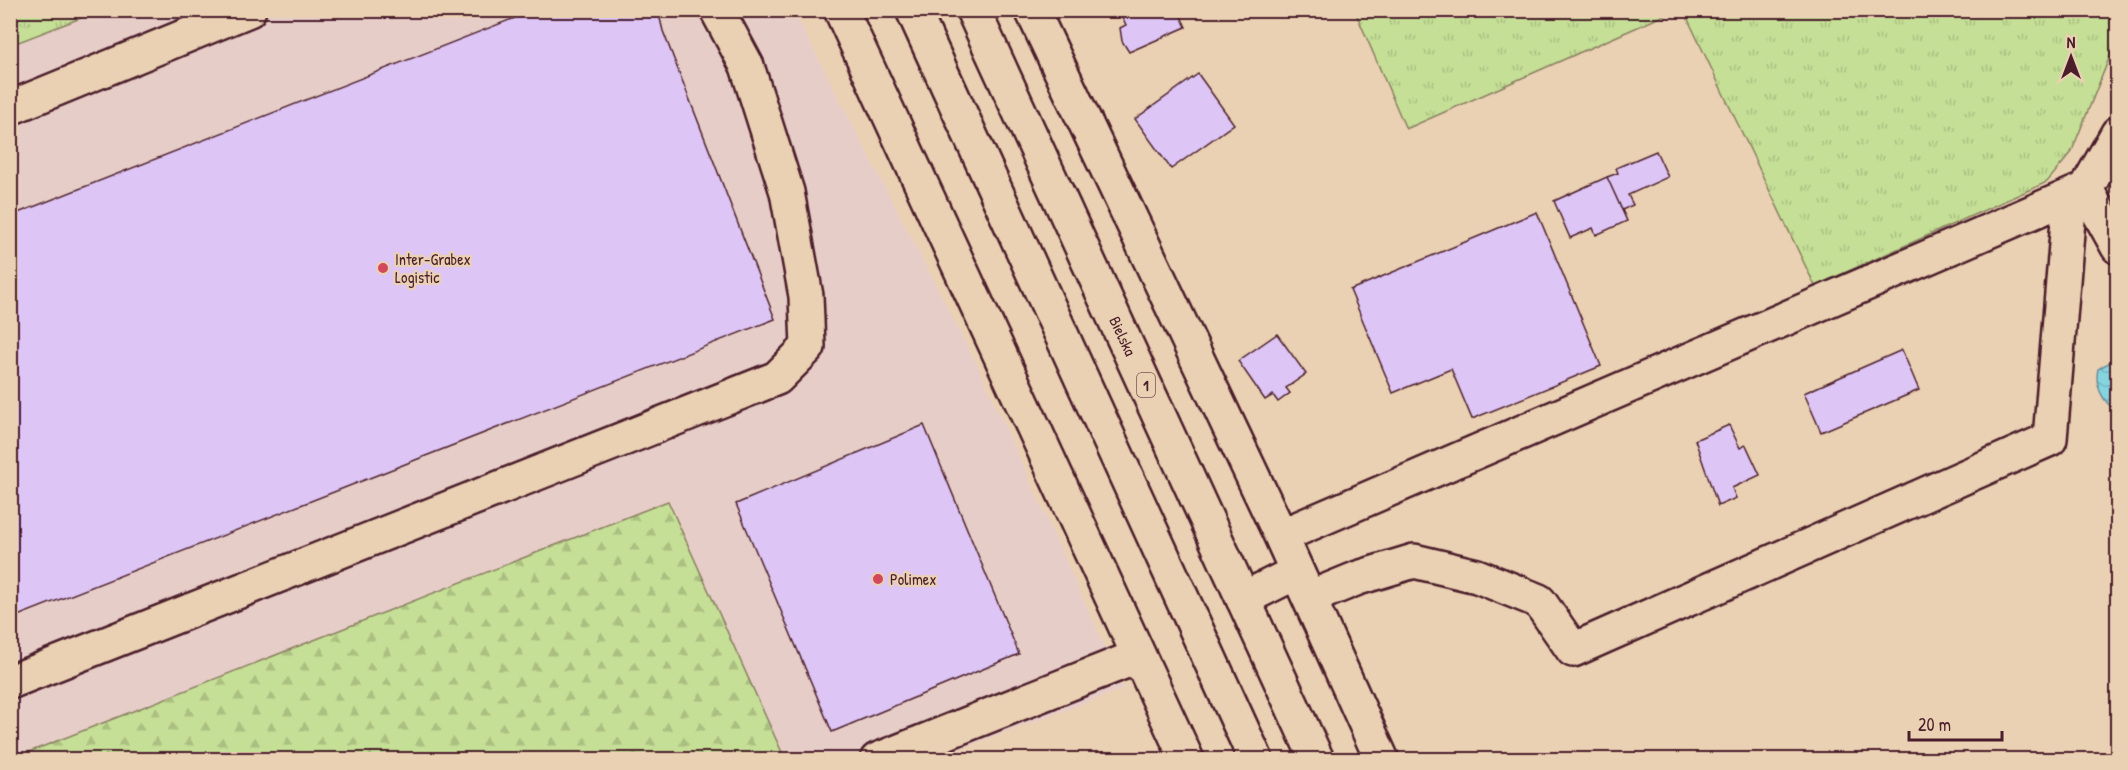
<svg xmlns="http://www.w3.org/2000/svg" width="2128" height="770" viewBox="0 0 2128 770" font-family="'Patrick Hand',sans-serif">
	<defs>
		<pattern id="grass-tufts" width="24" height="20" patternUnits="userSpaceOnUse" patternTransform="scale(1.5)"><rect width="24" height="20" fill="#c5df96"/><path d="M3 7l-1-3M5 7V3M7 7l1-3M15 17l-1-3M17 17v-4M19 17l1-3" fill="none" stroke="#abbf81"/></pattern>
		<pattern id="forest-firs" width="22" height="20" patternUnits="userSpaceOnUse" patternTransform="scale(1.5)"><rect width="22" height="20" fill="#c5df96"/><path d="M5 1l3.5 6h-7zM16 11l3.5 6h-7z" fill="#abbf81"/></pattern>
		<pattern id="water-waves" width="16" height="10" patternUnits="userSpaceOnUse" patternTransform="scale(1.5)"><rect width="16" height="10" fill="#85d5e1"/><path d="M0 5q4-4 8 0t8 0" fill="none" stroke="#74b6c1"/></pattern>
	</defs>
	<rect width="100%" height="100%" fill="#ebd1b3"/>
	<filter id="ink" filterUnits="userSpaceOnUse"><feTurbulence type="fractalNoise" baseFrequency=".0167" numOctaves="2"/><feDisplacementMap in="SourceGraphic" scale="12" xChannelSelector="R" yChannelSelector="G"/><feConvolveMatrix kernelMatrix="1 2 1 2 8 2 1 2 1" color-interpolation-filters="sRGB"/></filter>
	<g filter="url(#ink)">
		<path fill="#e7cdc7" d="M99,11h695l185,357 145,321 -192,70h-147l-117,-258 -657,258v-714z"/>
		<path fill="url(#grass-tufts)" stroke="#887f60" stroke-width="1.5" d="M11,10h88v1l-88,34z
			M2117,10l-3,36 -43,107 -24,29 -232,104 -131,-275z
			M1355,11h319l-268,118z"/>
		<path fill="url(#forest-firs)" stroke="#887f60" stroke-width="1.5" d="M668,501l117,258h-774z"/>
		<path fill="url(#water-waves)" stroke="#6d8c98" stroke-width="1.5" d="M2117,358h1l-1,52c-14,-6 -23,-26 -19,-41z"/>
		<path fill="#ddc5f5" stroke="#4a1f2b" stroke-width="1.5" d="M535,10h123l5,21 112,288 -765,300v-403z
			M1119,10h59l8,17 -57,25 -7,-11 -2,-13 6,-3z
			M1198,74l36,50 -63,45 -36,-50z
			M1656,151l12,26 -40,18 5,10 -11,5 -15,-33 11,-4 -2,-5z
			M1607,177l20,44 -31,14 -3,-7 -23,10 -16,-37z
			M1537,212l64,154 -129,53 -21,-50 -58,24 -43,-103z
			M1277,334l29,40 -20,14 4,5 -12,9 -5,-7 -8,5 -27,-39z
			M1902,350l17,40 -98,42 -17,-39z
			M924,425l95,229 -187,78 -96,-228z
			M1729,425l11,23 6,-3 14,30 -28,13 4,10 -18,8 -23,-66z"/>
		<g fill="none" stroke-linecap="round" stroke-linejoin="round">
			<g stroke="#4a1f2b" stroke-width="38">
				<path id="minor" d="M841,10l346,750
					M1032,10l249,526 101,224
					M10,108l239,-98
					M2118,133l-32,56 32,58
					M1281,536l805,-347
					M1309,598l49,-20 56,-17 63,15 62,25 34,49 477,-211 20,-243
					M1243,599l54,-27
					M10,682l767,-304 31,-31 -2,-51 -19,-104 -40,-126 -30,-56
					M877,760l262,-104"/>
			</g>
			<g stroke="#4a1f2b" stroke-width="38">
				<path id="major" d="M913,10l343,750
					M973,10l344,750"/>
			</g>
			<use href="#minor" stroke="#ebd1b3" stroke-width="33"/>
			<use href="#major" stroke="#ebd1b3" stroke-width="33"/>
		</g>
	</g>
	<g fill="#d1495b" stroke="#ebd1b3" stroke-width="2">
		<circle cx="383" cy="268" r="6"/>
		<circle cx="878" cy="579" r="6"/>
	</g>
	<g text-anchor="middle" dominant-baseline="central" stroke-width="4.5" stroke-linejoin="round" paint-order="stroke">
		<rect fill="#ebd1b3" stroke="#7a5454" stroke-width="1.5" x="1137" y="373" width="18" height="24" rx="4.5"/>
		<g font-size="15" font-weight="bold" fill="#4a1f2b">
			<text x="1146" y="385">1</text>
		</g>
		<g font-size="16" fill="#4a1f2b" stroke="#ebd1b3" text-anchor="start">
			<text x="395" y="259">Inter-Grabex<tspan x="395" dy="18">Logistic</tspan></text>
			<text x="890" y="579">Polimex</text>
		</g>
		<g font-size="16" fill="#4a1f2b" stroke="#ebd1b3">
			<text transform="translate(1123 336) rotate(65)">Bielska</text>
		</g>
	</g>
	<rect width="2128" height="770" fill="none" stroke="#ebd1b3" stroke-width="36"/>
	<rect x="18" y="18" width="2092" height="734" fill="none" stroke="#4a1f2b" stroke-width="2" filter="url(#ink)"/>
	<g transform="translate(2071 57)" stroke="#ebd1b3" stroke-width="4.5" paint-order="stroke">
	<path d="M0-4.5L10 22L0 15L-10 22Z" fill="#4a1f2b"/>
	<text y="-9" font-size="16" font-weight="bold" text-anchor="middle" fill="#4a1f2b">N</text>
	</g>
	<path d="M1909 731v9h93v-9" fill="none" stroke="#4a1f2b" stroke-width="3"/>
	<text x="1918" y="731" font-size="18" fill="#4a1f2b" stroke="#ebd1b3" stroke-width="4.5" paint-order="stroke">20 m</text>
</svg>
